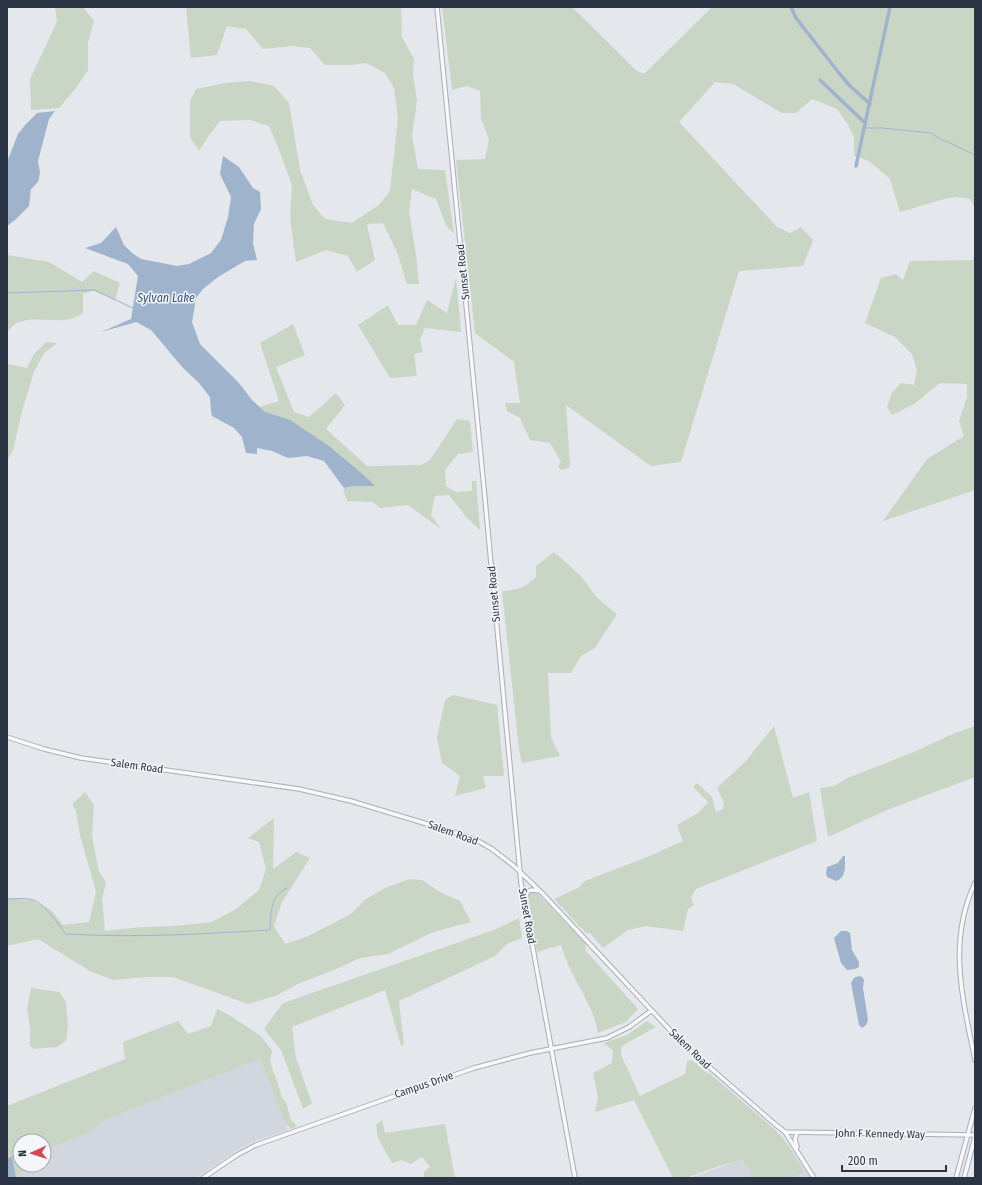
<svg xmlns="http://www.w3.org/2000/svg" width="982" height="1185" viewBox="0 0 982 1185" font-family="'Fira Sans Condensed',sans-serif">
	<rect width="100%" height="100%" fill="#e4e7ec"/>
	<path fill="#d2d6de" d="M260,1059l28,71 -30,10 -22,11 -39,27h-182l-3,-22 8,9h24v-21z
		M787,1143l24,35h-121z"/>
	<path fill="#c9d6c5" d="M55,7h28l11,14 -6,22v27l-12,18 -17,20 -28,2 -1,-31 27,-57z
		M186,7h215l1,30 12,22 -1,16 4,26 -5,34 6,34 27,1 9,64 -8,-9 -10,-26 -24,-10 -3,22 7,44 3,29h-12l-10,-32 -14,-29 -16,1 8,36 -18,12 -9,-16 -22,-6 -30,12 -6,-45 2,-32 -14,-38 -9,-21 -19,-6 -30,1 -11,14 -10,16 -9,-14v-36l6,-12 29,-6 25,-2 24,5 15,17 11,67 13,35 12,14 27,4 27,-18 11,-14 8,-73 -4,-30 -9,-15 -19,-10 -16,2h-25l-15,-17 -18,-2 -29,3 -17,-20 -19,-3 -10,29 -26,3z
		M442,7h130l65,64 7,3 68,-67h262l1,201 -5,-9 -13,-2 -13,2 -44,13 -10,-33 -21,-18 -15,-5v-19l-7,-14 -10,-14 -25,-10 -16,14h-14l-49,-29 -18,-2 -36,40 98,105 13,6 11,-6 12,13 -10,26 -64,5 -58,191 -30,4 -85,-61 4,62 -8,3 -4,-3 3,-5 -11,-19 -20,-3 -10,-22 -13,-7 -2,-8h15l-6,-41 -39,-29 -19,-173 29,-1 4,-19 -8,-22 -1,-27 -13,-5 -15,4z
		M975,249v241l-92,31 44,-62 37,-23 -5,-15 8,-24v-13l-27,-1 -26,21 -22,11 -5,-8 5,-14 9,-10 13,2 3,-15 -5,-16 -17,-17 -30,-14 16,-45 15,-4 7,6 7,-19 63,-1z
		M7,255l42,7 33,20 12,-11 26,12 -5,17 -22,-10 -10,4v19c-19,14 -43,2 -64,9 -4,1 -9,7 -12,10z
		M456,277l5,55 -36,-4 -5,12 3,12 -9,2 3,22 -27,2 -32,-53 30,-20 10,20h18l11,-25 20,13z
		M293,324l12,31 -29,12 18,45 15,5 27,-24 9,12 -19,24 41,37 54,-1 9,-5 27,-41 13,2 3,31 -15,2 -13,16 1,16 10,6 16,-1v-10h4l4,49 -13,-12 -18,-23 -14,1 -4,19 10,14 -33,-24 -28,3 -7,-6 -26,-1 -4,-12 17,-11 -104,-70 23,-7 -19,-58z
		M46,342l11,1 -13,10 -10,19 -12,39 -9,40 -6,10v-97l20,4 7,-14z
		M554,552l27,24 16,22 20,16 -22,34 -14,8 -10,17h-23l3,64 9,19 -38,7 -3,-14 -17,-158c15,-1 23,-3 34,-14v-11z
		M453,695l44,10 7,71h-21l3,12 -31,8 5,-20 -18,-13 -5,-26 8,-37z
		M774,726l19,72 16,-6 8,49 -121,48 -5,9 3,7 -6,4 -5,22 -37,-5 -18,4 -25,18 -13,-15h-4l-32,-34 24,-11 7,-7 62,-24 36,-16 -6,-16 21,-12 10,-11 -15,-15 4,-4 15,14 4,15 7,-3 1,-6 -7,-15 29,-27z
		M975,726v51l-88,33 -59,27 -8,-49 14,-2 16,-9 64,-25 36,-17z
		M85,792l9,13 -2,31 7,36 7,10 -4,17 3,32 37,-4 32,-1 38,-4 24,-13 23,-19 7,-21 -7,-27 -11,-4 26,-20 -1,51 23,-17 14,6 -28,44 -8,24 11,18 21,-7 45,-23 15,-15 21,-12 23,-8 12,1 18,12 20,9 11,21 -38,10 -45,22 -28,4 -26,12 -34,13 -25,13 -27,8 -75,-27h-27l-33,3 -23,-9 -52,-32 -31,7v-48l25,2 19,10 12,15 26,-3 7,-30 -16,-57 -4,-24 -4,-7z
		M531,892h5l49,51 1,8 52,58 -12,13 -28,11c-5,-31 -29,-57 -37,-88l-24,7 -9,-57z
		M519,918l3,20 -15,6 -12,12 -96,45 5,43 -3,2 -16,-56 -93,37 4,31 16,45 -9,6 -22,-59 -17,-21 19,-26 211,-73z
		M31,988l28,4 7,10 2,25 -2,14 -9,6 -23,2 -4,-3v-18l-3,-20z
		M217,1009l12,6 32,21 11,15 -2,11 7,19 5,16 4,5 5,18 6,6 -6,3 -6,-6 -25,-64 -160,63 -5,7 -51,22v-10h-24v24h8l-12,13 -4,-21 -5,2v-53l118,-47 -2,-17 55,-21 10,13 23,-8z
		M647,1021l9,6 -34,19 -1,9 19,41 45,-22 2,-13 5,-1 17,15 -1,-3 63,54 12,12 21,34 -15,6h-39l2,-3 -9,-15 -24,6 -33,12h-13l-39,-78 -39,12 3,-15 -5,-24 19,-10 1,-12 -9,-8 23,-8z
		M382,1120l3,13 60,-9 10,54h-31v-6l6,-5 -8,-10 -11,7 -9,-4 -10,3 -14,-25 -2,-13z"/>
	<path fill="#9fb4cc" d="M55,111l-6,8 -5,19 -6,23 2,12 -2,9 -7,7 -2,17 -14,14 -8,6v-64l11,-28 8,-10 11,-11z
		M223,156l16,11 14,21 7,4 1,17 -7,15 -1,19 4,17 -12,1 -27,16 -15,12 -7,9 -4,24 8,22 39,39 13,17 13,12 25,8 39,26 37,31 9,9h-22l-9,2 -20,-27 -17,-5 -19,2 -16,-7 -15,-3v6l-11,-1 -4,-16 -8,-9 -22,-12 -1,-5 -1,-14 -11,-14 -16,-15 -32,-38 -15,-8 -35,10 30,-13 7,-43 -10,-12 -43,-16 16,-5 15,-16 8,18 8,8 9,6 36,7 12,-2 22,-11 10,-13 7,-23 3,-20 -11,-23z
		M843,856h2v2c0,10 1,19 -9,23l-9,-4 -1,-4 1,-6 11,-4z
		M841,931h6l3,2 2,17 7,12v5l-4,2 -8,1 -6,-7 -7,-25z
		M859,976l3,1 2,3 -1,8 5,32 -2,5 -4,3 -3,-3 -8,-42 3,-5z
		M12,1156l4,22h-9v-19z"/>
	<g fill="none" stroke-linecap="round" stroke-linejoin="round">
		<path stroke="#9fb4cc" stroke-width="1" d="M864,128h18l49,5 11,7 6,2 27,13
			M7,293l87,-3 39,18
			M7,899c9,0 20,-2 29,2 9,4 23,24 30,33 68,4 136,0 204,-4 1,-16 0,-35 17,-42"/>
		<path stroke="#9fb4cc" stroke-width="3.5" d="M791,7l5,11 43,55 11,13 20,18
			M820,80l45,43
			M856,166l34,-159"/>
		<g stroke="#a9aeb7" stroke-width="5.5">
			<path id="tertiary" d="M437,7l46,471 38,405 54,295
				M7,737l37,12 37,9 218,31 52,12 109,33 20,8 12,7 22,17 28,27 141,151 93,81 9,7 29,46
				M975,883c-28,59 -12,117 0,177
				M525,898l3,-7 4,-1 7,1
				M785,1132l190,3
				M797,1147l-2,-8 2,-6
				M203,1178l34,-23 19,-10 218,-77 56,-15 77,-15 22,-11 22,-16
				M956,1178l19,-70
				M964,1178l11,-41"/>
		</g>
		<use href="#tertiary" stroke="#f7f8fa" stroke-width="3.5"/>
	</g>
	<g text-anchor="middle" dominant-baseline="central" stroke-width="3" stroke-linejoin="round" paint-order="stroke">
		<g font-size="11" fill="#2b3445" stroke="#f4f6f9">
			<text transform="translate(463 272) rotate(-96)">Sunset Road</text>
			<text transform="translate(494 594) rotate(-95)">Sunset Road</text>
			<text transform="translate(137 766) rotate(8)">Salem Road</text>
			<text transform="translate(453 833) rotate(20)">Salem Road</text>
			<text transform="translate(527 916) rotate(80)">Sunset Road</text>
			<text transform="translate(690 1049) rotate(44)">Salem Road</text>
			<text transform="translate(424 1085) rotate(-19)">Campus Drive</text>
			<text transform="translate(880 1134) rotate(1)">John F Kennedy Way</text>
		</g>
		<g font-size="12" font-style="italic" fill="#34527a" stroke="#f4f6f9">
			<text x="166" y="298">Sylvan Lake</text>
		</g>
	</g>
	<rect width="982" height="1185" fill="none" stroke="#2b3445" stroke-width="16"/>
	<g transform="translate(32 1153) rotate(267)"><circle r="19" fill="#f4f6f9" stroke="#a4a8b1"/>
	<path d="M0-3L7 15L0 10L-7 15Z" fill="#d1495b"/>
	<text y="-6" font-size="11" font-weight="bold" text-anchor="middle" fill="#2b3445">N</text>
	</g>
	<path d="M842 1165v6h104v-6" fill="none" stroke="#2b3445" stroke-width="2"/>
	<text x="848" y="1165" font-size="12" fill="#2b3445" stroke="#f4f6f9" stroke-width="3" paint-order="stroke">200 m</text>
</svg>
